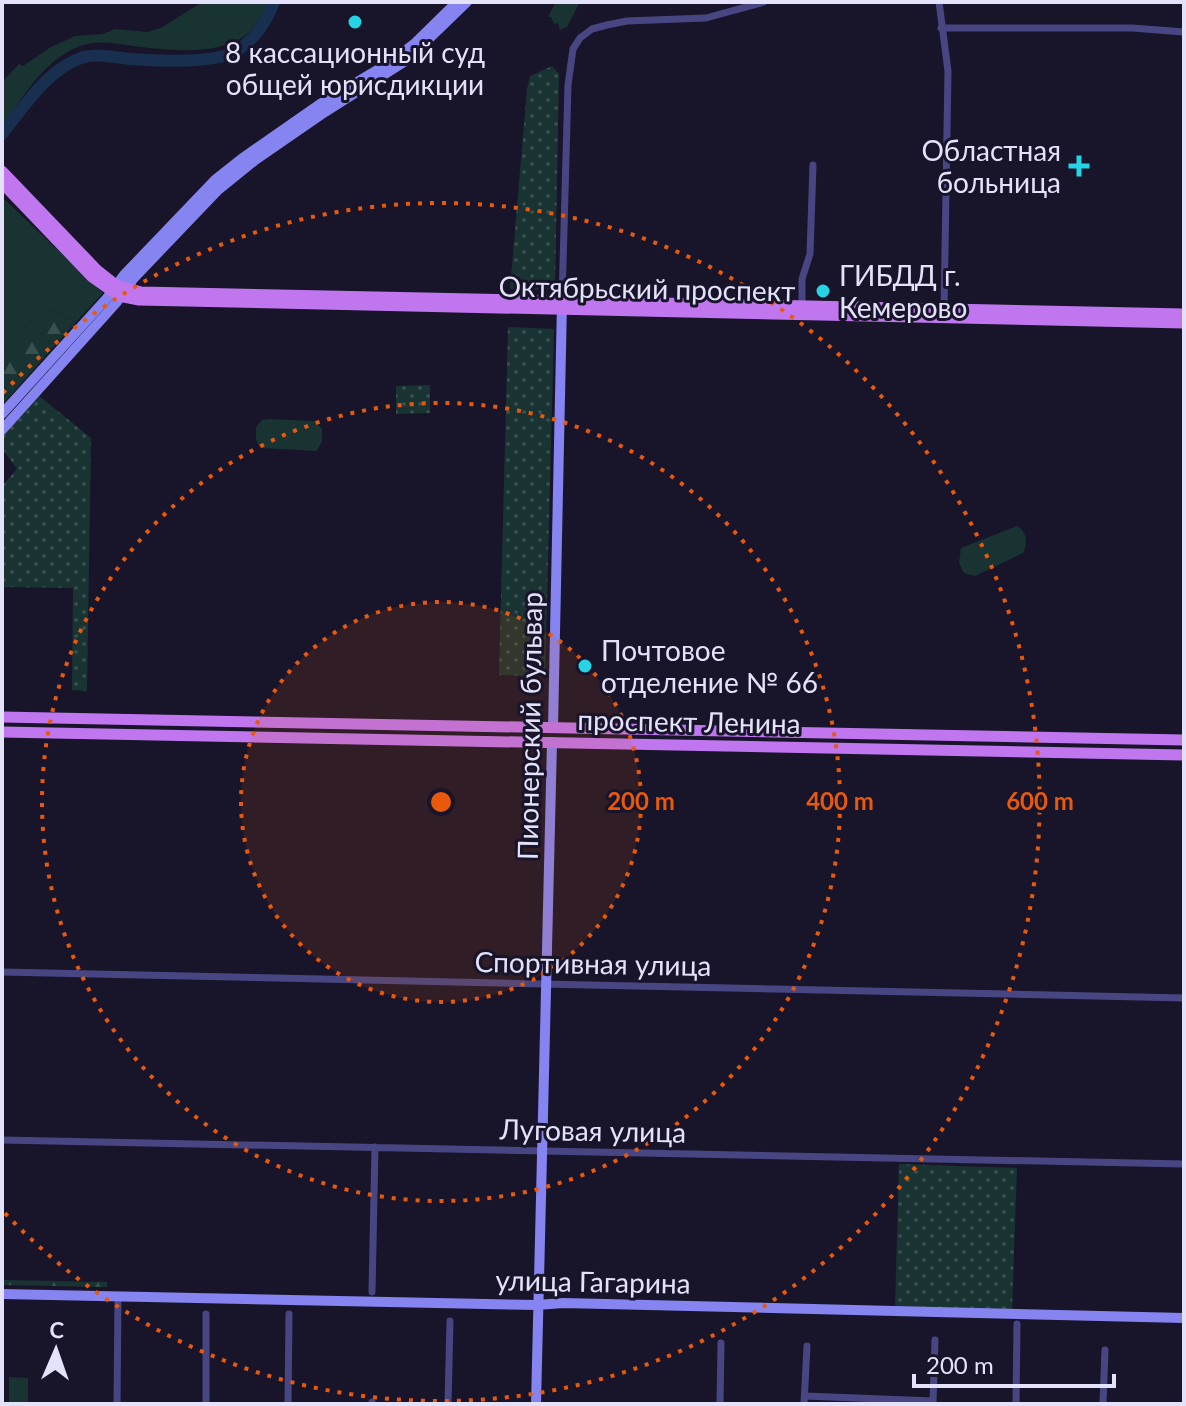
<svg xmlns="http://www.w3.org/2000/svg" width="1186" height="1406" viewBox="0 0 1186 1406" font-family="Lato,sans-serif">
	<defs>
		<pattern id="forest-firs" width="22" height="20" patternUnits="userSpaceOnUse" patternTransform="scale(2)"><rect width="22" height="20" fill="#183332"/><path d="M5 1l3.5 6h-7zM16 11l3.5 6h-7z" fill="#395051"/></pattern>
		<pattern id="park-dots" width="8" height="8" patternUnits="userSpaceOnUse" patternTransform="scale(2)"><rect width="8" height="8" fill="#183332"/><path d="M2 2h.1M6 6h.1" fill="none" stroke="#395051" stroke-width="1.8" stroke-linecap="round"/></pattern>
	</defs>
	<rect width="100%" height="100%" fill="#18152a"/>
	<path fill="#183332" d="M202,2h67c-7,12 -14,27 -26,35 -29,19 -77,13 -110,9 -18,-2 -37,-7 -55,1 -35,14 -54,49 -76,79v-44l17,-18 4,2 28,-19 24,-11 28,-2 12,-5 32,3 14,-4z
		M561,2h19l-13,25 -7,3 -2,-7 -4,1 -3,-7h-3l7,-13z
		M2,197l101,96 -27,29 -26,-13c-25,10 -26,29 -48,44z
		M269,419l46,2 7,8v12l-5,10 -57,-3 -4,-8v-13l6,-7z
		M1017,526c10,5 11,17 6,27l-48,23 -11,-3 -5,-10 2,-15z
		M9,1377l19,1v26h-19z"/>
	<path fill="url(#forest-firs)" d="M50,309l26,13 -74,83v-52c22,-15 23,-34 48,-44z
		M2,1280l105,2v5l-105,-2z"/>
	<path fill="url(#park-dots)" d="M552,66l7,8 -4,216 -45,-1 17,-200 3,-13z
		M508,327l46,2 -9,347 -46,-1z
		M430,385v28l-34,1v-28z
		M38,395l53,43 -4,253 -15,-1 1,-102 -71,-1v-101l15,-17 -15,-21v-12z
		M899,1164l118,4 -5,144 -117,-4z"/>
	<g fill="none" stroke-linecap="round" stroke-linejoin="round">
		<path stroke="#182f4f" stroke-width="12" d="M2,134c21,-26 46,-65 79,-76 15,-5 33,-1 49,1 24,2 89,5 108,-9 18,-12 28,-28 36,-48"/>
		<path stroke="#474683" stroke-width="7" d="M939,2l9,69 -4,240
			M941,28h191l52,4
			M562,301l6,-216 5,-36 7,-11 12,-9 15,-4 20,-4 79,-3 58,-16
			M802,306v-27l8,-25 3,-89
			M2,972l1182,26
			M2,1140l1182,24
			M372,1292l3,-145
			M805,1396l128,5
			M933,1402l2,-62
			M117,1404l1,-107
			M206,1404v-90
			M288,1404l1,-90
			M372,1404v-2
			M448,1404l2,-83
			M720,1404l1,-61
			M804,1404l3,-58
			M1016,1404l1,-80
			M1103,1404l2,-54"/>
		<path stroke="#8584f0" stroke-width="10" d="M2,414l105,-116 17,-23 91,-95 29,-23 76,-53 69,-41 25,-19 43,-42
			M2,430l114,-127 17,-24 85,-89 36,-29 71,-49 82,-52 60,-58
			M553,727l9,-424
			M2,1294l535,11 26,-2 621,15
			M536,1404l16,-662"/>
		<path stroke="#bf76ee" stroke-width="11" d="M2,171l95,99 19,15 25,7 1043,22
			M2,183l90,94 27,19 20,4 1045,23
			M2,717l1182,23
			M2,732l1182,23"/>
	</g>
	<circle cx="441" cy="802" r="200" fill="#e8590c" fill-opacity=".12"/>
	<g fill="none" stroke="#e8590c" stroke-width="4" stroke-dasharray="4 8">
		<circle cx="441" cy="802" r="200"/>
		<circle cx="441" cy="802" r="399"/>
		<path d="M3 393A599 599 0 1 1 3 1211"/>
	</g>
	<g fill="#25d4e4" stroke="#18152a" stroke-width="3">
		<circle cx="355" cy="22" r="8"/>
		<path d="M1075 154h8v8h8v8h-8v8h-8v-8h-8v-8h8z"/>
		<circle cx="823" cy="291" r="8"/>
		<circle cx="585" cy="666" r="8"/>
	</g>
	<g text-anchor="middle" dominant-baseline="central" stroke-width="6" stroke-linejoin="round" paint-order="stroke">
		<g font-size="28" fill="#e4e1fb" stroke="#18152a" text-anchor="start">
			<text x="355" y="52" text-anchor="middle">8 кассационный суд<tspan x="355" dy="32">общей юрисдикции</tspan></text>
			<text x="1061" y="150" text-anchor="end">Областная<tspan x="1061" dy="32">больница</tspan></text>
			<text x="839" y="275">ГИБДД г.<tspan x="839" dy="32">Кемерово</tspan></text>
			<text x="601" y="650">Почтовое<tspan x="601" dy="32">отделение № 66</tspan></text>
		</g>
		<g font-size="28" fill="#e4e1fb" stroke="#18152a">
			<text transform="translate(647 288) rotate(1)">Октябрьский проспект</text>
			<text transform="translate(689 721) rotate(1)">проспект Ленина</text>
			<text transform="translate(529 726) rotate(-89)">Пионерский бульвар</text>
			<text transform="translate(593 963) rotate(1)">Спортивная улица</text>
			<text transform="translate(593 1130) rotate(1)">Луговая улица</text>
			<text transform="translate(593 1281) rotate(1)">улица Гагарина</text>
		</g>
	</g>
	<circle cx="441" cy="802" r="12" fill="#e8590c" stroke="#18152a" stroke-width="4"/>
	<g font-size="24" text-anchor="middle" font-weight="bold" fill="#e8590c" stroke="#18152a" stroke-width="6" stroke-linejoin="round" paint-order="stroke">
		<text x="641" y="810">200 m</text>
		<text x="840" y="810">400 m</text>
		<text x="1040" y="810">600 m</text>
	</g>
	<rect width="1186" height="1406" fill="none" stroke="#e4e1fb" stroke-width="8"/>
	<g transform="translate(56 1350) rotate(2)" stroke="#18152a" stroke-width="6" paint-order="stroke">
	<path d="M0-6L14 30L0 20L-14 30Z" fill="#e4e1fb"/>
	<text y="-12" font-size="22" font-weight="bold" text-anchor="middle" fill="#e4e1fb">С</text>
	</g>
	<path d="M914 1374v12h200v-12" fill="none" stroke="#e4e1fb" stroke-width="4"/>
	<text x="926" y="1374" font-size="24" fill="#e4e1fb" stroke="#18152a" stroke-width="6" paint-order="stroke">200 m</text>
</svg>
